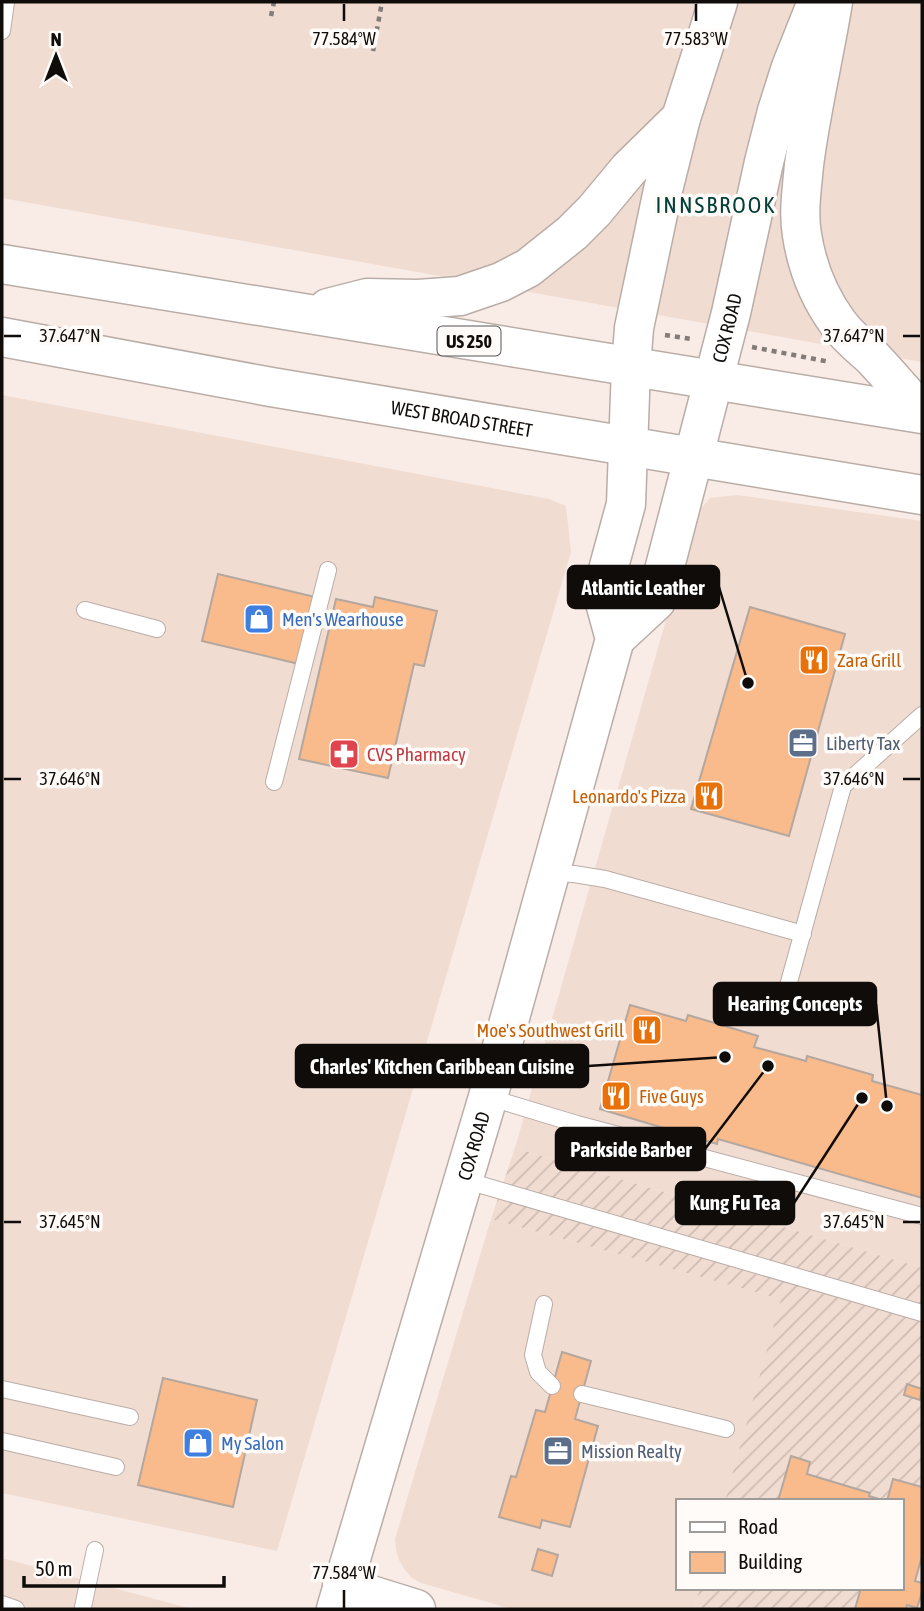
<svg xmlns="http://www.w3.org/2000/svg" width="924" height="1611" viewBox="0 0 924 1611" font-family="'Asap Condensed',sans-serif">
	<defs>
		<pattern id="industrial-furrows" width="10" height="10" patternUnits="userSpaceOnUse" patternTransform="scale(1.75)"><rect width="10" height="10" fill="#f1dcd2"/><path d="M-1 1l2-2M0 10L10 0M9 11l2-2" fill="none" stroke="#cebcb3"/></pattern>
	</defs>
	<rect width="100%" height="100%" fill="#f9ebe5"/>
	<path fill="#f1dcd2" d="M2,2h920v360l-920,-164z
		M2,395l547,104 17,7 5,46 -294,999 -275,-58z
		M737,495l185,26v747l-407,-120 181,-633 14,-17z
		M491,1219l291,80 -57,202h-48v87h23l-6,21h-182l-91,-26 -9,-5 -7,-8 -6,-10 -3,-10 -1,-11z
		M2,1558l190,51h-190z"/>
	<path fill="url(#industrial-furrows)" d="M515,1148l407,120v341h-228l6,-21h201v-87h-176l56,-202 -290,-80z"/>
	<path fill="#f9ba8c" stroke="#b3a79f" stroke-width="2" d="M218,574l97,23 -16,67 -97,-23z
		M375,597l62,14 -13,55 -10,-2 -26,114 -89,-19 37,-160 37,8z
		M750,607l95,27 -56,202 -98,-27z
		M630,1005l56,16 2,-6 70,21 -4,11 52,14 1,-5 66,19 -1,6 50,14v103l-204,-59 -1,5 -117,-35z
		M562,1352l29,9 -16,58 23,7 -28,101 -28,-7 -2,8 -41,-11 12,-41 5,1 20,-67 9,2z
		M163,1378l94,22 -24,107 -95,-22z
		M907,1384l15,5 -2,11 -16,-5z
		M791,1456l19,6 -3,12 63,19 -1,3 17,5h-108z
		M893,1479l29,8v69l-7,25 7,2v9l-5,16 -10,-3 -1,4h-51l6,-21h40v-87h-14z
		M538,1549l20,6 -6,21 -20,-6z"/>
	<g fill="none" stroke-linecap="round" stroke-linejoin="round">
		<g stroke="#baada7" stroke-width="18">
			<path id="lane" d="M2,31l4,-29
				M85,610l72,19
				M274,782l54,-212
				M550,873l24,1 31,5 198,55
				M783,1004l60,-218 79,-71
				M488,1097l89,27 345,92
				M464,1180l458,133
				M544,1304l-11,51 5,17 14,14
				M2,1389l128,28
				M582,1394l144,35
				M2,1441l114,26
				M2,1604l14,5
				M83,1607l12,-57"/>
		</g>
		<g stroke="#baada7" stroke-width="41">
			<g id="secondary">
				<path id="s1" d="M615,639l41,-38 75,-288 33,-151 13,-51 14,-44 26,-65"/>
				<path d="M342,1586l74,23"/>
				<path id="s2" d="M336,1609l152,-512 127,-458 -13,-47 24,-88 5,-137 3,-39 29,-138 18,-72 37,-116"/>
			</g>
		</g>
		<g stroke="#baada7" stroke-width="41">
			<g id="primary">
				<path d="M833,2c-9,55 -22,108 -29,163 -2,23 -6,47 -2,70 5,32 17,62 36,88 10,14 22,23 34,34 17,18 33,37 50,56"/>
				<path d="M2,264l920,150"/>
				<path d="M328,308l39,-10 51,1 42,-3 41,-14 27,-14 44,-35 22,-22 35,-42 52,-51"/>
				<path id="s3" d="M2,337l269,50 651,108"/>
			</g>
		</g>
		<path stroke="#837b77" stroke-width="4.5" stroke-dasharray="5 5" stroke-linecap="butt" d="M271,16l3,-14
			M373,51l9,-49
			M665,335l26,4
			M752,347l78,15"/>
		<use href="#lane" stroke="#fff" stroke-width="16"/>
		<use href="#secondary" stroke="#fff" stroke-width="38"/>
		<use href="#primary" stroke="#fff" stroke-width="38"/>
	</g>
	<path fill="none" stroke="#100c0a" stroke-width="2.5" d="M344,4v17M696,4v17M4,336h17M903,336h17M4,779h17M903,779h17M4,1222h17M903,1222h17M344,1590v18"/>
	<defs>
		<g id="shop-square" transform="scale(1.575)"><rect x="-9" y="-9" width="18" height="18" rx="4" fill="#3f7fe0" stroke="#fefbf9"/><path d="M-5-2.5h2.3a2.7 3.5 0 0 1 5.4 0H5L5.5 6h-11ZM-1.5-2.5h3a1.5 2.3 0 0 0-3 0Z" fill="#fff"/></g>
		<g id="restaurant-square" transform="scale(1.575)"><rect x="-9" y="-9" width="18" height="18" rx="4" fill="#e8710a" stroke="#fefbf9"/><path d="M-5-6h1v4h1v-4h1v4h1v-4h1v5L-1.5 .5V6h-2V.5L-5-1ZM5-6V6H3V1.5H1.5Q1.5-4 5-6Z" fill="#fff"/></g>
		<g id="office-square" transform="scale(1.575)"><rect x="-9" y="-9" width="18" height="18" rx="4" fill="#5c6f8a" stroke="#fefbf9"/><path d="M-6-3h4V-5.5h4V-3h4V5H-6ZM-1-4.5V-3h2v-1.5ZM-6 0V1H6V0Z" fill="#fff"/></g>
		<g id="pharmacy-square" transform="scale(1.575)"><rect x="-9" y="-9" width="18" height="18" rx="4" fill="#e0444e" stroke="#fefbf9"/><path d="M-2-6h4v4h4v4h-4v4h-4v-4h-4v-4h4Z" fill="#fff"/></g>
	</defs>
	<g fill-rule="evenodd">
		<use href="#shop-square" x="259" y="619"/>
		<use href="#restaurant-square" x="814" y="660"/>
		<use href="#office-square" x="803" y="743"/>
		<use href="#pharmacy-square" x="344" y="754"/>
		<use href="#restaurant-square" x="709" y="796"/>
		<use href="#restaurant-square" x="647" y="1030"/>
		<use href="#restaurant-square" x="616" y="1096"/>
		<use href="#shop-square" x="198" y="1443"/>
		<use href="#office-square" x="558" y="1451"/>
	</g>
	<g text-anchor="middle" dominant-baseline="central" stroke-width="7" stroke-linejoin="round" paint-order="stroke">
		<rect fill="#fefbf9" stroke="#575452" stroke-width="2" x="437.5" y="326.5" width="63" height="29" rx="5"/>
		<g font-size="18" font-weight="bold" fill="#100c0a">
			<text x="469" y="341">US 250</text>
		</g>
		<g font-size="19" fill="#100c0a" stroke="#fefbf9">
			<text stroke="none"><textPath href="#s1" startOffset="338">COX ROAD</textPath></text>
			<text stroke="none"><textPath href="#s3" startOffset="467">WEST BROAD STREET</textPath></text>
			<text stroke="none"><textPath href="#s2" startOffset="483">COX ROAD</textPath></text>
		</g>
		<g font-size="19" fill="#366cbe" stroke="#fefbf9" text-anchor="start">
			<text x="282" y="619">Men's Wearhouse</text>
			<text x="221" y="1443">My Salon</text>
		</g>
		<g font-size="19" fill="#c56008" stroke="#fefbf9" text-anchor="start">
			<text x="837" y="660">Zara Grill</text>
			<text x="686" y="796" text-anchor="end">Leonardo's Pizza</text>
			<text x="624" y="1030" text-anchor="end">Moe's Southwest Grill</text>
			<text x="639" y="1096">Five Guys</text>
		</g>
		<g font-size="19" fill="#4e5e75" stroke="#fefbf9" text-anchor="start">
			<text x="826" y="743">Liberty Tax</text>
			<text x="581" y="1451">Mission Realty</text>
		</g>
		<g font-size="19" fill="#be3a42" stroke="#fefbf9" text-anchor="start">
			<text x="367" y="754">CVS Pharmacy</text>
		</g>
		<g font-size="23" letter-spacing="2" fill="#014038" stroke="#fefbf9">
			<text x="716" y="205">INNSBROOK</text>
		</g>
	</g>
	<g font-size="18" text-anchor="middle" fill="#100c0a" stroke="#fefbf9" stroke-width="7" stroke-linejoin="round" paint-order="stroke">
		<text x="344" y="45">77.584°W</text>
		<text x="696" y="45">77.583°W</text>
		<text x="70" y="342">37.647°N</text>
		<text x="854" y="342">37.647°N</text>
		<text x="70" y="785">37.646°N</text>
		<text x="854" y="785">37.646°N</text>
		<text x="70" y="1228">37.645°N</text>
		<text x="854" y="1228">37.645°N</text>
		<text x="344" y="1579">77.584°W</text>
	</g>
	<path fill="none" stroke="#100c0a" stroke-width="2.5" d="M748 683L719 587M887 1106L876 1004M725 1057L588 1066M768 1066L705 1149M862 1098L794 1203"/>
	<g fill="#100c0a" stroke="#fefbf9" stroke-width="2.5">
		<circle cx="748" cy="683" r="7"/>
		<circle cx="887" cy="1106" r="7"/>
		<circle cx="725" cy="1057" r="7"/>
		<circle cx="768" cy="1066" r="7"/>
		<circle cx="862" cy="1098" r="7"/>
	</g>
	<g fill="#100c0a" stroke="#100c0a" stroke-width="2.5">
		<rect x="568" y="566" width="151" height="42" rx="7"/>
		<rect x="714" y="983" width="162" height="42" rx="7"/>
		<rect x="296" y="1045" width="292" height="42" rx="7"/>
		<rect x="556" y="1128" width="149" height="42" rx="7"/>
		<rect x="676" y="1182" width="118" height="42" rx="7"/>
	</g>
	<g font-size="21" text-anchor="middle" font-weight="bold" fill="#fff">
		<text x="643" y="595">Atlantic Leather</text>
		<text x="795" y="1011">Hearing Concepts</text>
		<text x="442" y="1074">Charles' Kitchen Caribbean Cuisine</text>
		<text x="631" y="1157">Parkside Barber</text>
		<text x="735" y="1210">Kung Fu Tea</text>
	</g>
	<rect width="924" height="1611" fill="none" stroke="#100c0a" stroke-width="7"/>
	<rect x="676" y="1499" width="228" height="91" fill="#fefbf9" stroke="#9f9b99" stroke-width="2"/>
	<rect x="690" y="1522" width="35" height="10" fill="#ffffff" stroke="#9f9b99" stroke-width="2"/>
	<text x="738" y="1534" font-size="21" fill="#100c0a">Road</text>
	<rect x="690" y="1552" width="35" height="21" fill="#f9ba8c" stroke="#9f9b99" stroke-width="2"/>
	<text x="738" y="1569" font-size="21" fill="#100c0a">Building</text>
	<g transform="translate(56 56)" stroke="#fefbf9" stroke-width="5" paint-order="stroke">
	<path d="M0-5L12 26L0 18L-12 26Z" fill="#100c0a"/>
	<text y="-10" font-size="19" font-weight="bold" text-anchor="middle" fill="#100c0a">N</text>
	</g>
	<path d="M24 1576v10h200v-10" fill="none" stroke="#100c0a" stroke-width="3.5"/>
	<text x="35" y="1576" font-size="21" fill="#100c0a" stroke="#fefbf9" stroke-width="5" paint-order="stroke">50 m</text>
</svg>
